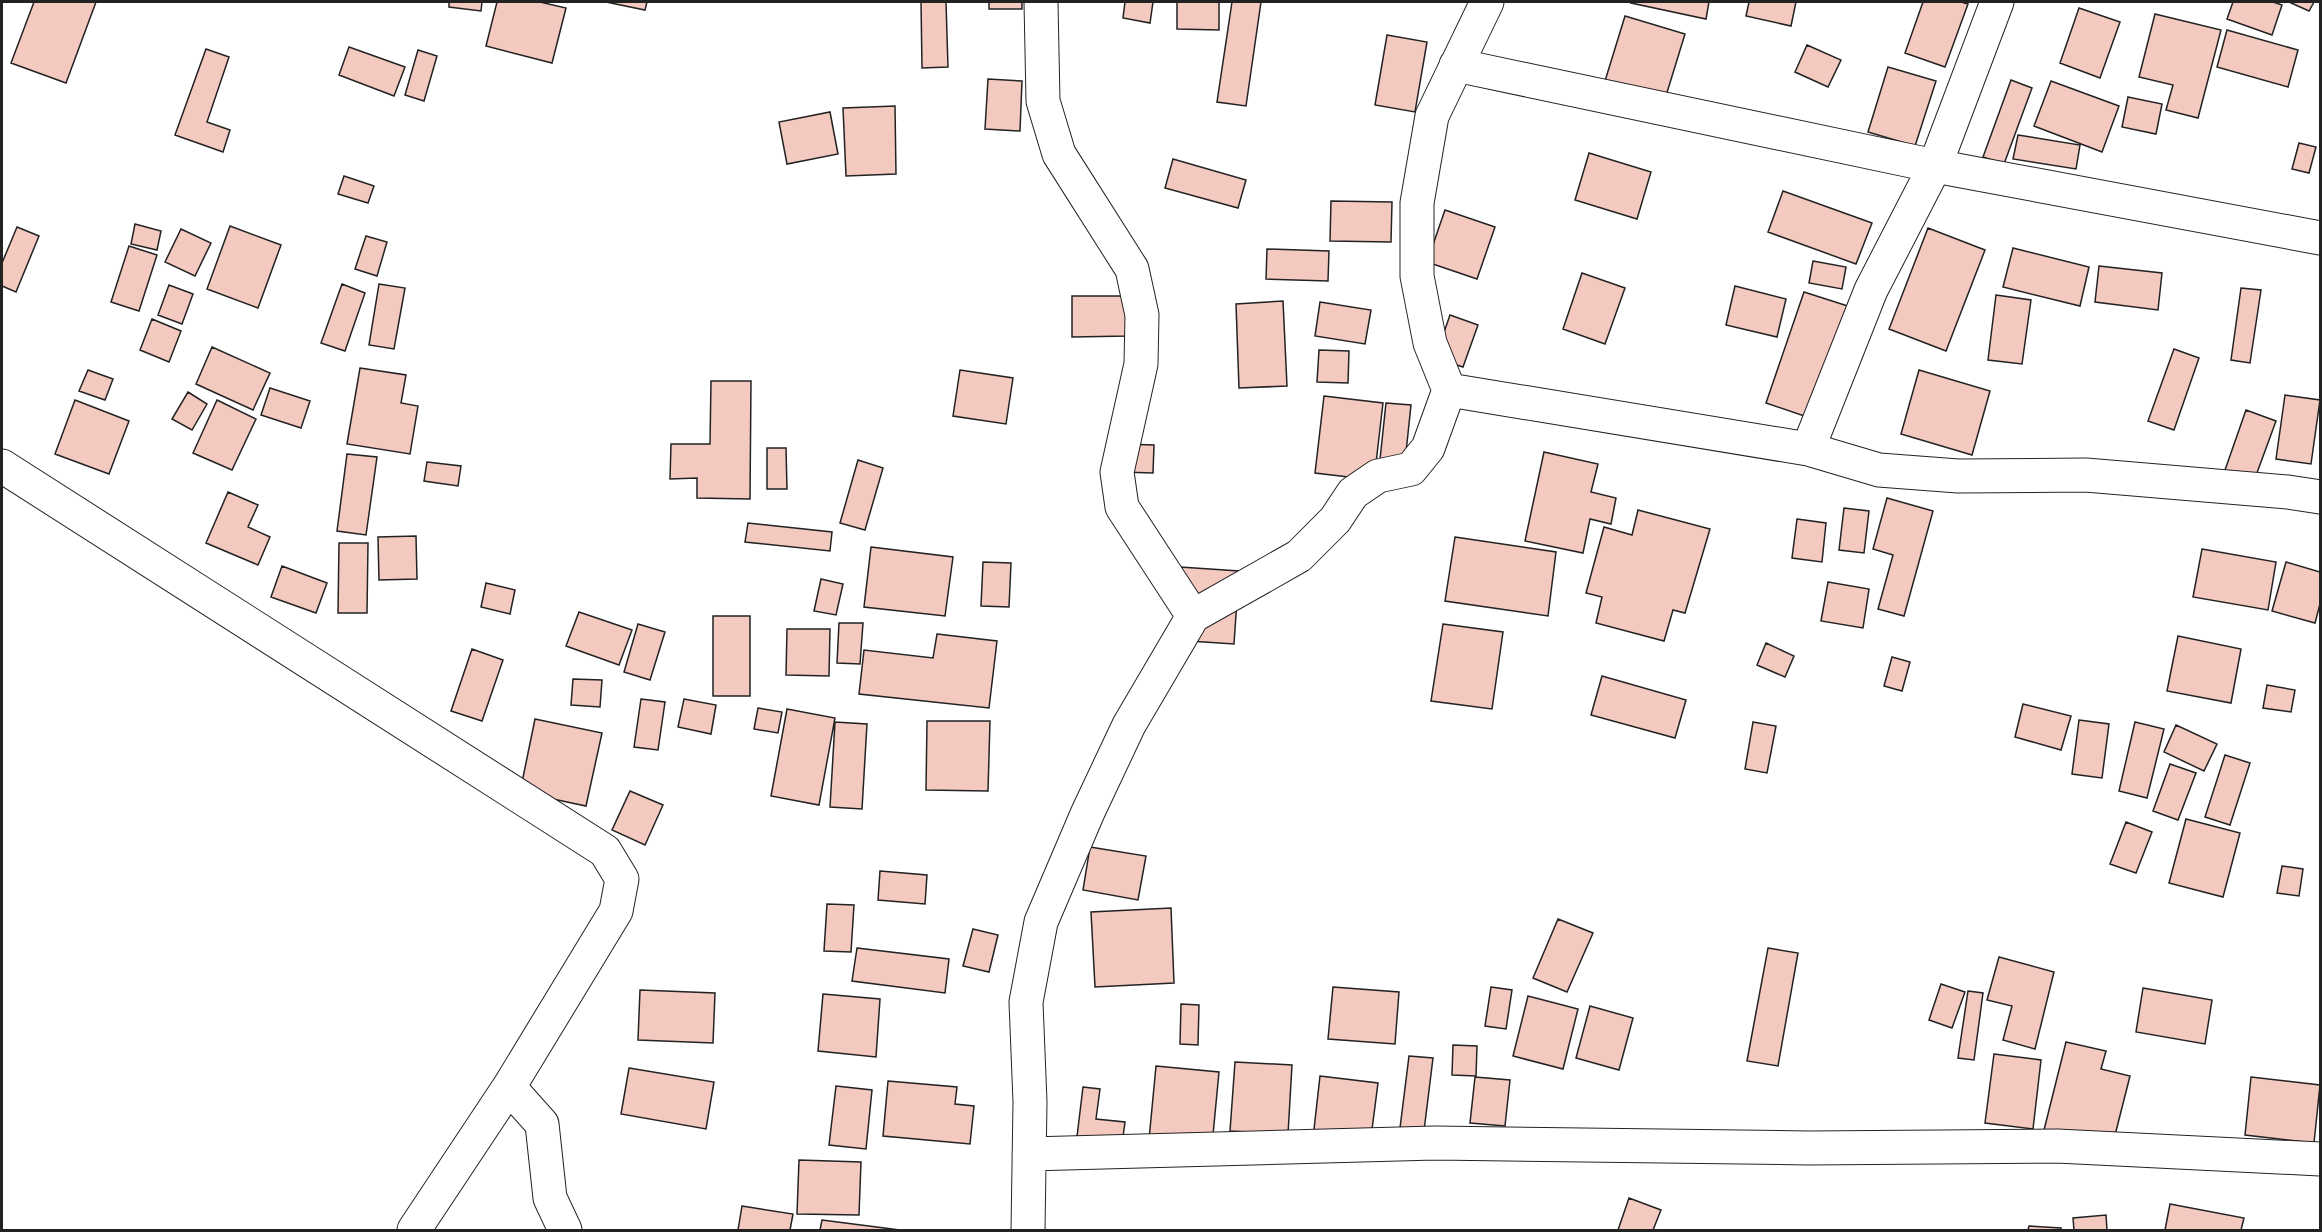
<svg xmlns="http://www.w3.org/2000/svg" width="2322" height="1232" viewBox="0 0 2322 1232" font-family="Helvetica,sans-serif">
	<rect width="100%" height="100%" fill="#fff"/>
	<path fill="#f3c9c0" stroke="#222" stroke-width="1.5" d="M34,2h62l-30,81 -55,-20z
		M449,2h33l-1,9 -32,-4z
		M497,2h43l26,6 -14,55 -66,-17z
		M606,2h41l-2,8z
		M921,2h25l2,65 -26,1z
		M989,2h33v7h-33z
		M1125,2h28l-3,21 -27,-5z
		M1177,2h42v28l-42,-1z
		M1232,2h29l-15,104 -29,-4z
		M1632,2h77l-3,17 -75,-16z
		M1749,2h47l-5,24 -45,-10z
		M1923,2h38l7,2 -23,63 -40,-14z
		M2233,2h40l9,3 -10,30 -45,-16z
		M2289,2h25l-5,9z
		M2079,8l41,14 -20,56 -40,-15z
		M2155,14l66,16 -23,88 -32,-8 7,-25 -34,-8z
		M1625,16l60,18 -20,65 -60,-18z
		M2227,30l71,20 -10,37 -71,-20z
		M1387,35l40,7 -12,70 -40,-7z
		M1807,45l34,15 -13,27 -33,-15z
		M349,47l56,20 -11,29 -55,-21z
		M206,49l23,8 -22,65 23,8 -7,22 -48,-17z
		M418,50l19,6 -13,45 -19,-6z
		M1888,67l48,14 -21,65 -47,-14z
		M988,79l34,2 -2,50 -35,-2z
		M2011,80l21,8 -28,76 -21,-7z
		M2051,81l68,25 -17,46 -68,-26z
		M2128,97l34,7 -6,30 -34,-7z
		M895,106l1,68 -50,2 -3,-68z
		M830,112l8,42 -51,10 -8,-42z
		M2018,135l62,10 -4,24 -63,-10z
		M2299,143l17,4 -7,26 -17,-4z
		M1589,153l62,19 -14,47 -62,-19z
		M1173,159l73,21 -8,28 -73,-20z
		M344,176l30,10 -6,17 -30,-9z
		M1783,191l89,32 -16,41 -88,-32z
		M1331,201l61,1 -1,40 -61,-1z
		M1445,210l50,17 -18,52 -50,-17z
		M135,224l26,7 -4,19 -26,-6z
		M230,226l51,19 -23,63 -51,-19z
		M17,227l22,9 -23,56 -14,-6v-23z
		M1928,228l57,22 -39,101 -57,-22z
		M181,229l30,14 -16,33 -30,-14z
		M366,236l21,6 -10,34 -22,-7z
		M129,246l28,9 -18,56 -28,-9z
		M2013,248l76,19 -9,39 -77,-19z
		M1267,249l62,2 -1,30 -62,-2z
		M1813,261l33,6 -4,22 -33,-6z
		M2099,266l63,7 -4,37 -63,-8z
		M1582,273l43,15 -20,56 -42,-15z
		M342,284l23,9 -20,58 -24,-8z
		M379,284l26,4 -11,61 -25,-4z
		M169,285l24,9 -11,30 -24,-9z
		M1735,286l51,13 -9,38 -51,-12z
		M2241,288l20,2 -11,73 -19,-3z
		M1804,292l50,16 -38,112 -50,-17z
		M1996,295l35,5 -9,64 -34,-4z
		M1072,296h57v40l-57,1z
		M1283,301l4,85 -48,2 -3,-84z
		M1320,302l51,8 -6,34 -50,-8z
		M1450,315l28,10 -15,42 -28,-9z
		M152,319l29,12 -12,31 -29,-12z
		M212,347l58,26 -17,37 -57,-26z
		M2174,349l25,9 -25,72 -26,-9z
		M1319,350l30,1 -1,32 -31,-1z
		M360,368l46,7 -5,28 17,3 -8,48 -63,-10z
		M88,370l25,9 -8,21 -26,-9z
		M960,370l53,8 -7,46 -53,-8z
		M1919,370l71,21 -18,64 -71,-21z
		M711,381h40l-1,118 -53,-1v-20l-27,1 1,-35h39z
		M270,388l40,13 -9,27 -40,-13z
		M188,392l19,12 -15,26 -20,-11z
		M2285,395l35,5 -9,64 -35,-5z
		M1324,396l59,7 -9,77 -59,-7z
		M75,400l54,21 -20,53 -54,-20z
		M217,400l39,19 -24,51 -39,-17z
		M1386,403l25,2 -8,76 -25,-3z
		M2246,410l30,11 -22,60 -29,-11z
		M1121,444l33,1 -1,28 -32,-1z
		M767,448h19l1,41h-20z
		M1544,452l54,12 -7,28 25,6 -5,26 -21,-5 -7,34 -58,-12z
		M347,454l30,3 -11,78 -29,-4z
		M858,460l25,8 -18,62 -25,-7z
		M427,462l34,4 -3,20 -34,-5z
		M228,492l30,13 -10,22 22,10 -12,28 -52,-22z
		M1887,498l46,13 -29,105 -26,-7 15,-54 -20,-6z
		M1844,508l25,3 -5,42 -25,-3z
		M1638,510l72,19 -25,84 -12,-3 -9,31 -68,-18 6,-26 -16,-4 18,-66 28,8z
		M1797,519l29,4 -4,39 -30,-4z
		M748,523l84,9 -2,19 -85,-9z
		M416,536l1,43 -38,1 -1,-43z
		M1455,537l101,15 -8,64 -103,-15z
		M339,543h29l-1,70h-29z
		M871,547l82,10 -8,59 -81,-9z
		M2202,549l74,13 -8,48 -75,-13z
		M983,562l28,1 -2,44 -28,-1z
		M2286,562l34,10v32l-5,19 -43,-12z
		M282,566l45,17 -11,30 -45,-16z
		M1180,567l59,4 -5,73 -60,-4z
		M821,579l22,5 -7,31 -22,-4z
		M1828,582l41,7 -6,39 -42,-7z
		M486,583l29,7 -5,24 -29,-7z
		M579,612l53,18 -13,35 -53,-19z
		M713,616h37v80h-37z
		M839,623h24l-3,41 -23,-1z
		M638,624l27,8 -15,48 -26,-8z
		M1443,624l60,8 -11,77 -61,-8z
		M787,629h43l-1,47 -43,-1z
		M937,634l60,7 -8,67 -130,-14 5,-44 69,8z
		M2178,636l63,13 -10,54 -64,-12z
		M1766,643l28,13 -9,21 -28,-12z
		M472,649l31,11 -21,61 -31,-10z
		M1892,657l18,5 -8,29 -18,-5z
		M1602,676l84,24 -11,38 -84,-23z
		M573,679l29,1 -2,27 -29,-2z
		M2267,685l28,5 -4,22 -28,-4z
		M641,699l24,3 -7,48 -24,-3z
		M684,699l32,6 -5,29 -33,-7z
		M2023,704l48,12 -10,34 -46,-13z
		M758,708l24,4 -4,21 -24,-4z
		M787,709l48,9 -16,87 -48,-9z
		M535,719l67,14 -16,73 -66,-14z
		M2079,720l30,4 -7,54 -30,-4z
		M927,721h63l-2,70 -62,-1z
		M835,722l32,2 -5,85 -32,-2z
		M1753,722l23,4 -9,47 -22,-4z
		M2135,722l29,7 -17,69 -28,-7z
		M2176,725l41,19 -13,27 -40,-19z
		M2225,755l25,8 -20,62 -25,-8z
		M2170,764l26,9 -18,47 -25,-9z
		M630,791l33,14 -18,40 -33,-15z
		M2186,819l54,14 -17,64 -54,-14z
		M2126,822l26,10 -16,41 -26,-9z
		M1090,847l56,9 -8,44 -55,-10z
		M2282,866l21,3 -4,27 -22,-3z
		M880,871l47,4 -2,29 -47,-4z
		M827,904l27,1 -3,47 -27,-1z
		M1171,908l3,75 -79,4 -4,-75z
		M1558,919l35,14 -26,59 -34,-14z
		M973,929l25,6 -9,37 -26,-6z
		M857,948l92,11 -4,34 -93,-12z
		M1768,948l30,5 -20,113 -31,-5z
		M1999,957l55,15 -19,77 -32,-9 9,-34 -25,-6z
		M1941,984l24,8 -13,36 -23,-8z
		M1333,987l66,5 -4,52 -67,-5z
		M1491,987l21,3 -6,39 -21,-3z
		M2143,988l69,12 -7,44 -69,-12z
		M640,990l75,3 -2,50 -75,-3z
		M1968,991l15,2 -9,67 -16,-2z
		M823,994l57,5 -4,58 -58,-6z
		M1528,996l50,13 -15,60 -50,-13z
		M1181,1004l18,1 -1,40 -18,-1z
		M1590,1006l43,12 -14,52 -43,-12z
		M2066,1042l40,9 -5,18 29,7 -18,71 -68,-17z
		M1453,1045l24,1 -1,30 -24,-1z
		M1994,1054l47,6 -8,69 -48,-6z
		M1409,1056l24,2 -11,89 -24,-3z
		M1235,1062l57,3 -4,69 -58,-3z
		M1156,1066l63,6 -8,84 -63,-6z
		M629,1068l85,14 -8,47 -85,-15z
		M1320,1076l58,7 -8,62 -57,-7z
		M1475,1077l35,3 -5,46 -35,-3z
		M2251,1077l69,8 -6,58 -69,-8z
		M888,1081l69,6 -2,17 19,2 -4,38 -87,-8z
		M836,1086l36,4 -6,59 -37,-4z
		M1083,1087l17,2 -4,30 29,3 -5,37 -45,-6z
		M799,1160l62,2 -2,53 -62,-1z
		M1629,1198l32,12 -8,20h-35z
		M2170,1204l74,14 -3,12h-76z
		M742,1206l51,8 -3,16h-52z
		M2106,1215l1,15h-33l-1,-12z
		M822,1220l78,10h-80z
		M2029,1226l32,2v2h-33z"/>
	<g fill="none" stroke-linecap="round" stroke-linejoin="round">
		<g stroke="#222" stroke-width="35">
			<path id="street" d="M1456,65l479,101 385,72
				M1449,390l359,59 71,21 79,6 128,-1 202,17 32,5
				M1808,449l63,-159 64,-124 62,-164
				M2,466l603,385 17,28 -6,32 -107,176 -95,143
				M1193,616l106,-60 36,-36 18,-27 25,-17 33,-7 17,-21 21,-58 -19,-47 -13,-67v-73l15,-87 55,-114
				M509,1087l33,37 8,74 15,32
				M1029,1154l406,-11 374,5 248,-2 263,13
				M1028,1230l2,-128 -4,-100 15,-80 47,-110 41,-87 64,-109 -71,-109 -5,-35 24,-108 1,-49 -10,-46 -73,-115 -16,-53 -2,-99"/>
		</g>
		<use href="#street" stroke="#fff" stroke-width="33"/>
	</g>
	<rect width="2322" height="1232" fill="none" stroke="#222222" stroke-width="6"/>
</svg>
